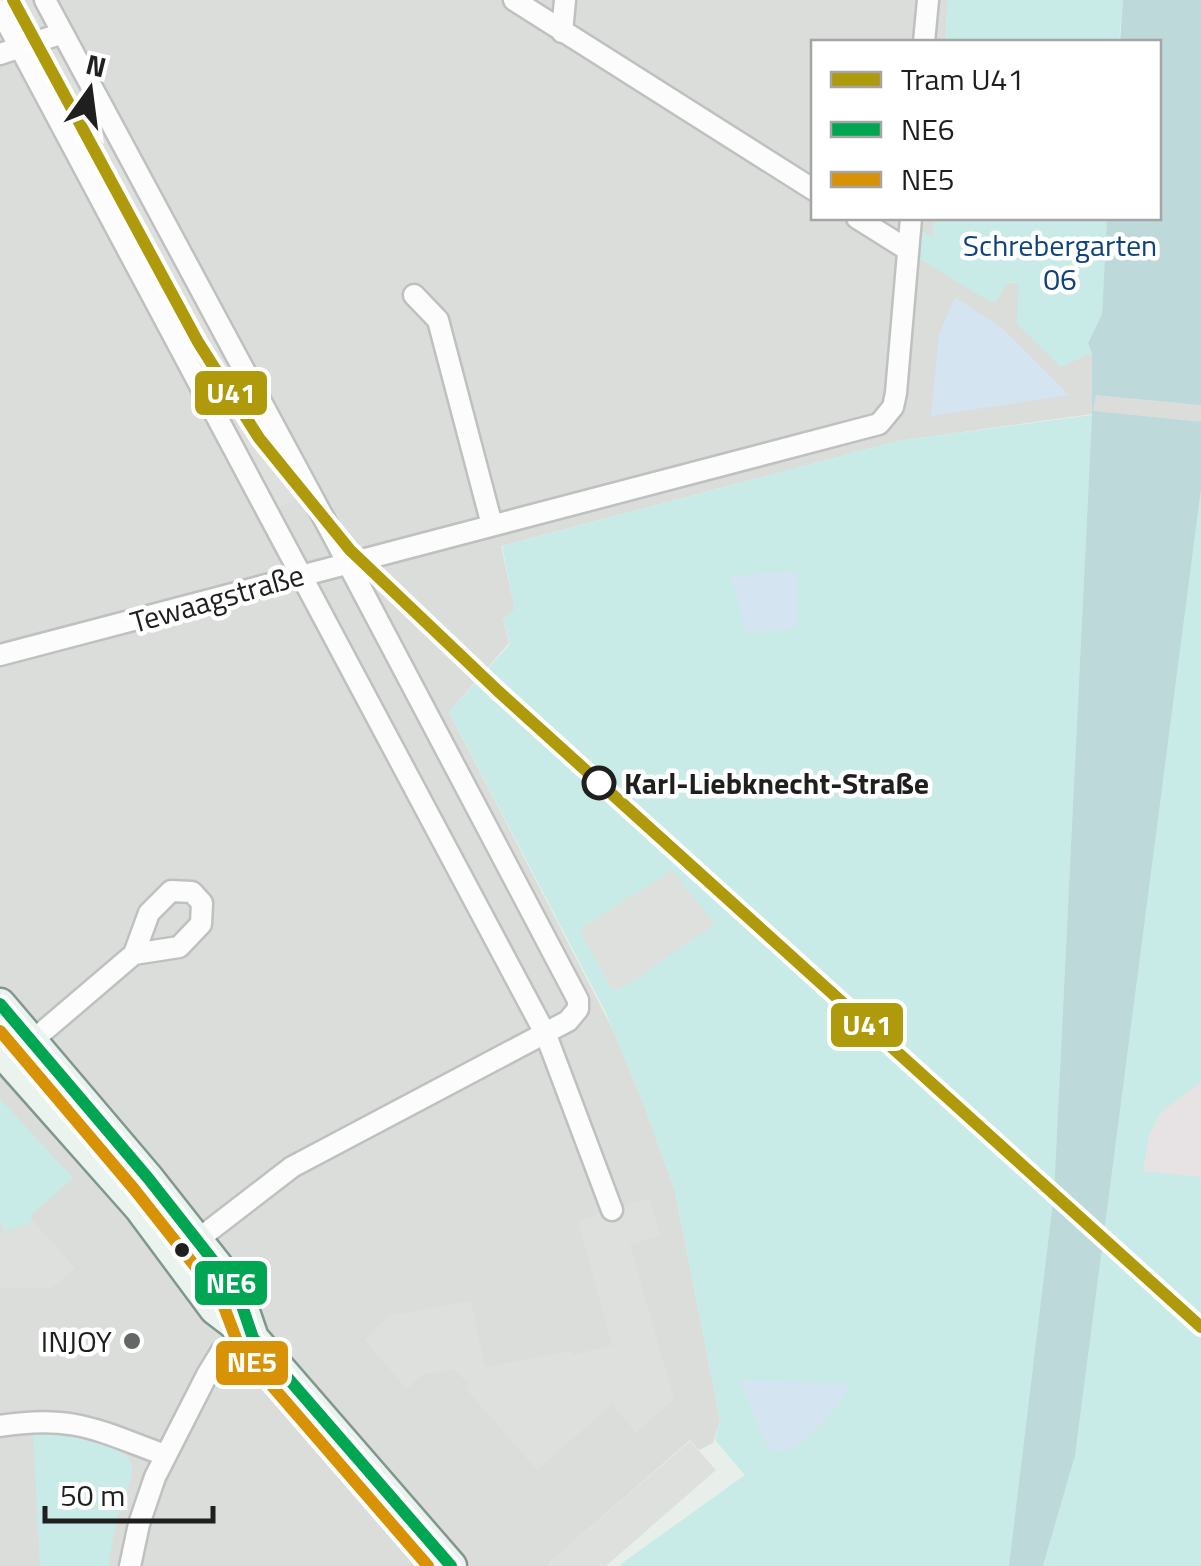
<svg xmlns="http://www.w3.org/2000/svg" width="1201" height="1566" viewBox="0 0 1201 1566" font-family="'Titillium Web',sans-serif">
	<rect width="100%" height="100%" fill="#e8eee9"/>
	<path fill="#daddda" d="M0,0h948l-3,42h-131v176h120l-1,24 63,40 23,1 73,70v61l-194,27 -397,105 14,63 -12,10 6,24 -60,69 164,318 31,75 31,86 45,229 -7,23 -14,7 -9,-10 -144,126h-85l-461,-527z
		M0,1063l243,276 197,227h-440z"/>
	<path fill="#c8ebe7" d="M948,0h175l-4,42h-174z
		M934,218h173l-5,96 -14,29 4,10 -31,14 -44,-43 1,-41 -11,-1 -10,19 -5,2 -72,-44v-29l13,8z
		M1092,415l-38,778 -43,370 -2,3h-391l127,-91 -30,-35 5,-20 -45,-229 -31,-86 -39,-94 -156,-299 61,-68 -7,-25 12,-10 -13,-63 396,-105z
		M1201,490v1076h-158l32,-110z
		M0,1099l73,79 -43,38 4,6 -30,10 -4,-12z
		M33,1434c21,0 97,6 99,33 2,13 -9,31 -13,45 -5,18 -8,36 -10,54h-69z"/>
	<path fill="#bed9da" d="M1123,0h78v490l-126,966 -32,110h-34l45,-373 38,-778v-62l-4,-10 14,-29 5,-96h51v-176h-38z"/>
	<path fill="#d4e5f1" d="M955,297l48,32 66,66 -138,21 8,-81z
		M797,571l-1,57 -50,5 -15,-57z
		M739,1380l112,4c-13,20 -55,86 -84,63z"/>
	<path fill="#dee0de" d="M5,0h26l8,15v10l-10,7 -7,-2z
		M52,53l13,8 234,437 -20,10 -238,-444 4,-9z
		M672,870l43,54 -79,55 -23,12 -34,-61z
		M649,1198l11,37 -30,10 44,154 -38,34 -24,-29 -75,66 -70,-80 2,-6 -15,-14 -31,4 -16,15 -42,-49 23,-24 83,-15 14,66 86,-16 2,4 39,-10 -34,-124z
		M34,1222l41,46 -23,20h-52v-54z
		M690,1441l26,29 -110,96h-60z"/>
	<path fill="#e7e3e5" d="M1201,1082v95l-58,-6 6,-35 12,-24z"/>
	<path fill="#dbdddb" d="M1096,395l105,10v17l-108,-11z"/>
	<g fill="none" stroke-linecap="round" stroke-linejoin="round">
		<g stroke="#bec1bf" stroke-width="25">
			<path id="minor" d="M45,0l291,541 242,459v9l-10,12 -276,146 -96,74
				M514,0l300,190
				M0,10l546,1025 66,175
				M562,32l3,-32
				M924,42l4,-42
				M0,54l63,-21
				M857,218l51,32
				M414,295l24,25 54,205
				M0,655l879,-231 14,-17 3,-14 15,-175
				M32,1041l102,-87 15,-41 22,-22 21,1 10,11 -1,21 -22,23 -45,7
				M0,1426c73,-12 99,5 165,29
				M130,1566l9,-42 16,-47 52,-102 14,-23 32,-14"/>
		</g>
		<g stroke="#80988c" stroke-width="35">
			<path id="secondary" d="M0,1004l148,174 89,113 16,47
				M0,1050l140,158 75,101 38,29 198,228"/>
		</g>
		<use href="#minor" stroke="#fcfcfc" stroke-width="20"/>
		<use href="#secondary" stroke="#ebf3ef" stroke-width="30"/>
		<g stroke="#fff" stroke-width="20">
			<path id="bus-1" d="M0,1004l148,174 89,113 16,47 198,228"/>
		</g>
		<g stroke="#fff" stroke-width="20">
			<path id="bus-2" d="M0,1031l134,158 87,110 19,50 188,217"/>
		</g>
		<use href="#bus-1" stroke="#00a651" stroke-width="12"/>
		<use href="#bus-2" stroke="#d79205" stroke-width="12"/>
		<g stroke="#fff" stroke-width="20">
			<path id="tram-1" d="M13,0l185,342 61,96 91,112 148,141 703,636"/>
		</g>
		<use href="#tram-1" stroke="#af9a0b" stroke-width="12"/>
	</g>
	<circle fill="#fff" stroke="#1f1f1f" stroke-width="5" cx="599" cy="783" r="15"/>
	<circle fill="#1f1f1f" stroke="#fff" stroke-width="4" cx="182" cy="1250" r="9"/>
	<circle fill="#656766" stroke="#fff" stroke-width="4" cx="132" cy="1341" r="10"/>
	<g text-anchor="middle" dominant-baseline="central" stroke-width="9" stroke-linejoin="round" paint-order="stroke">
		<g font-size="30" fill="#0e437d" stroke="#fff">
			<text x="1060" y="245">Schrebergarten<tspan x="1060" dy="34">06</tspan></text>
		</g>
		<g font-size="30" fill="#1f1f1f" stroke="#fff">
			<text transform="translate(217 598) rotate(-16)">Tewaagstraße</text>
		</g>
		<g font-size="30" font-weight="bold" fill="#1f1f1f" stroke="#fff" text-anchor="start">
			<text x="624" y="783">Karl-Liebknecht-Straße</text>
		</g>
		<g font-size="30" fill="#1f1f1f" stroke="#fff" text-anchor="end">
			<text x="112" y="1341">INJOY</text>
		</g>
	</g>
	<g stroke="#fff" stroke-width="4">
		<rect x="193" y="369" width="76" height="48" rx="10" fill="#af9a0b"/>
		<rect x="829" y="1001" width="76" height="48" rx="10" fill="#af9a0b"/>
		<rect x="193" y="1259" width="76" height="48" rx="10" fill="#00a651"/>
		<rect x="214" y="1339" width="76" height="48" rx="10" fill="#d79205"/>
	</g>
	<g font-size="28" text-anchor="middle" font-weight="bold" fill="#fff">
		<text x="231" y="403">U41</text>
		<text x="867" y="1035">U41</text>
		<text x="231" y="1293">NE6</text>
		<text x="252" y="1372">NE5</text>
	</g>
	<rect x="811" y="40" width="350" height="180" fill="#ffffff" stroke="#a5a5a5" stroke-width="2.5"/>
	<rect x="831" y="72" width="50" height="15" fill="#af9a0b" stroke="#a5a5a5" stroke-width="2.5"/>
	<text x="901" y="90" font-size="30" fill="#1f1f1f">Tram U41</text>
	<rect x="831" y="122" width="50" height="15" fill="#00a651" stroke="#a5a5a5" stroke-width="2.5"/>
	<text x="901" y="140" font-size="30" fill="#1f1f1f">NE6</text>
	<rect x="831" y="172" width="50" height="15" fill="#d79205" stroke="#a5a5a5" stroke-width="2.5"/>
	<text x="901" y="190" font-size="30" fill="#1f1f1f">NE5</text>
	<g transform="translate(90 90) rotate(14)" stroke="#ffffff" stroke-width="8" paint-order="stroke">
	<path d="M0-8L18 38L0 25L-18 38Z" fill="#1f1f1f"/>
	<text y="-15" font-size="28" font-weight="bold" text-anchor="middle" fill="#1f1f1f">N</text>
	</g>
	<path d="M45 1506v15h168v-15" fill="none" stroke="#1f1f1f" stroke-width="5"/>
	<text x="60" y="1506" font-size="30" fill="#1f1f1f" stroke="#ffffff" stroke-width="8" paint-order="stroke">50 m</text>
</svg>
